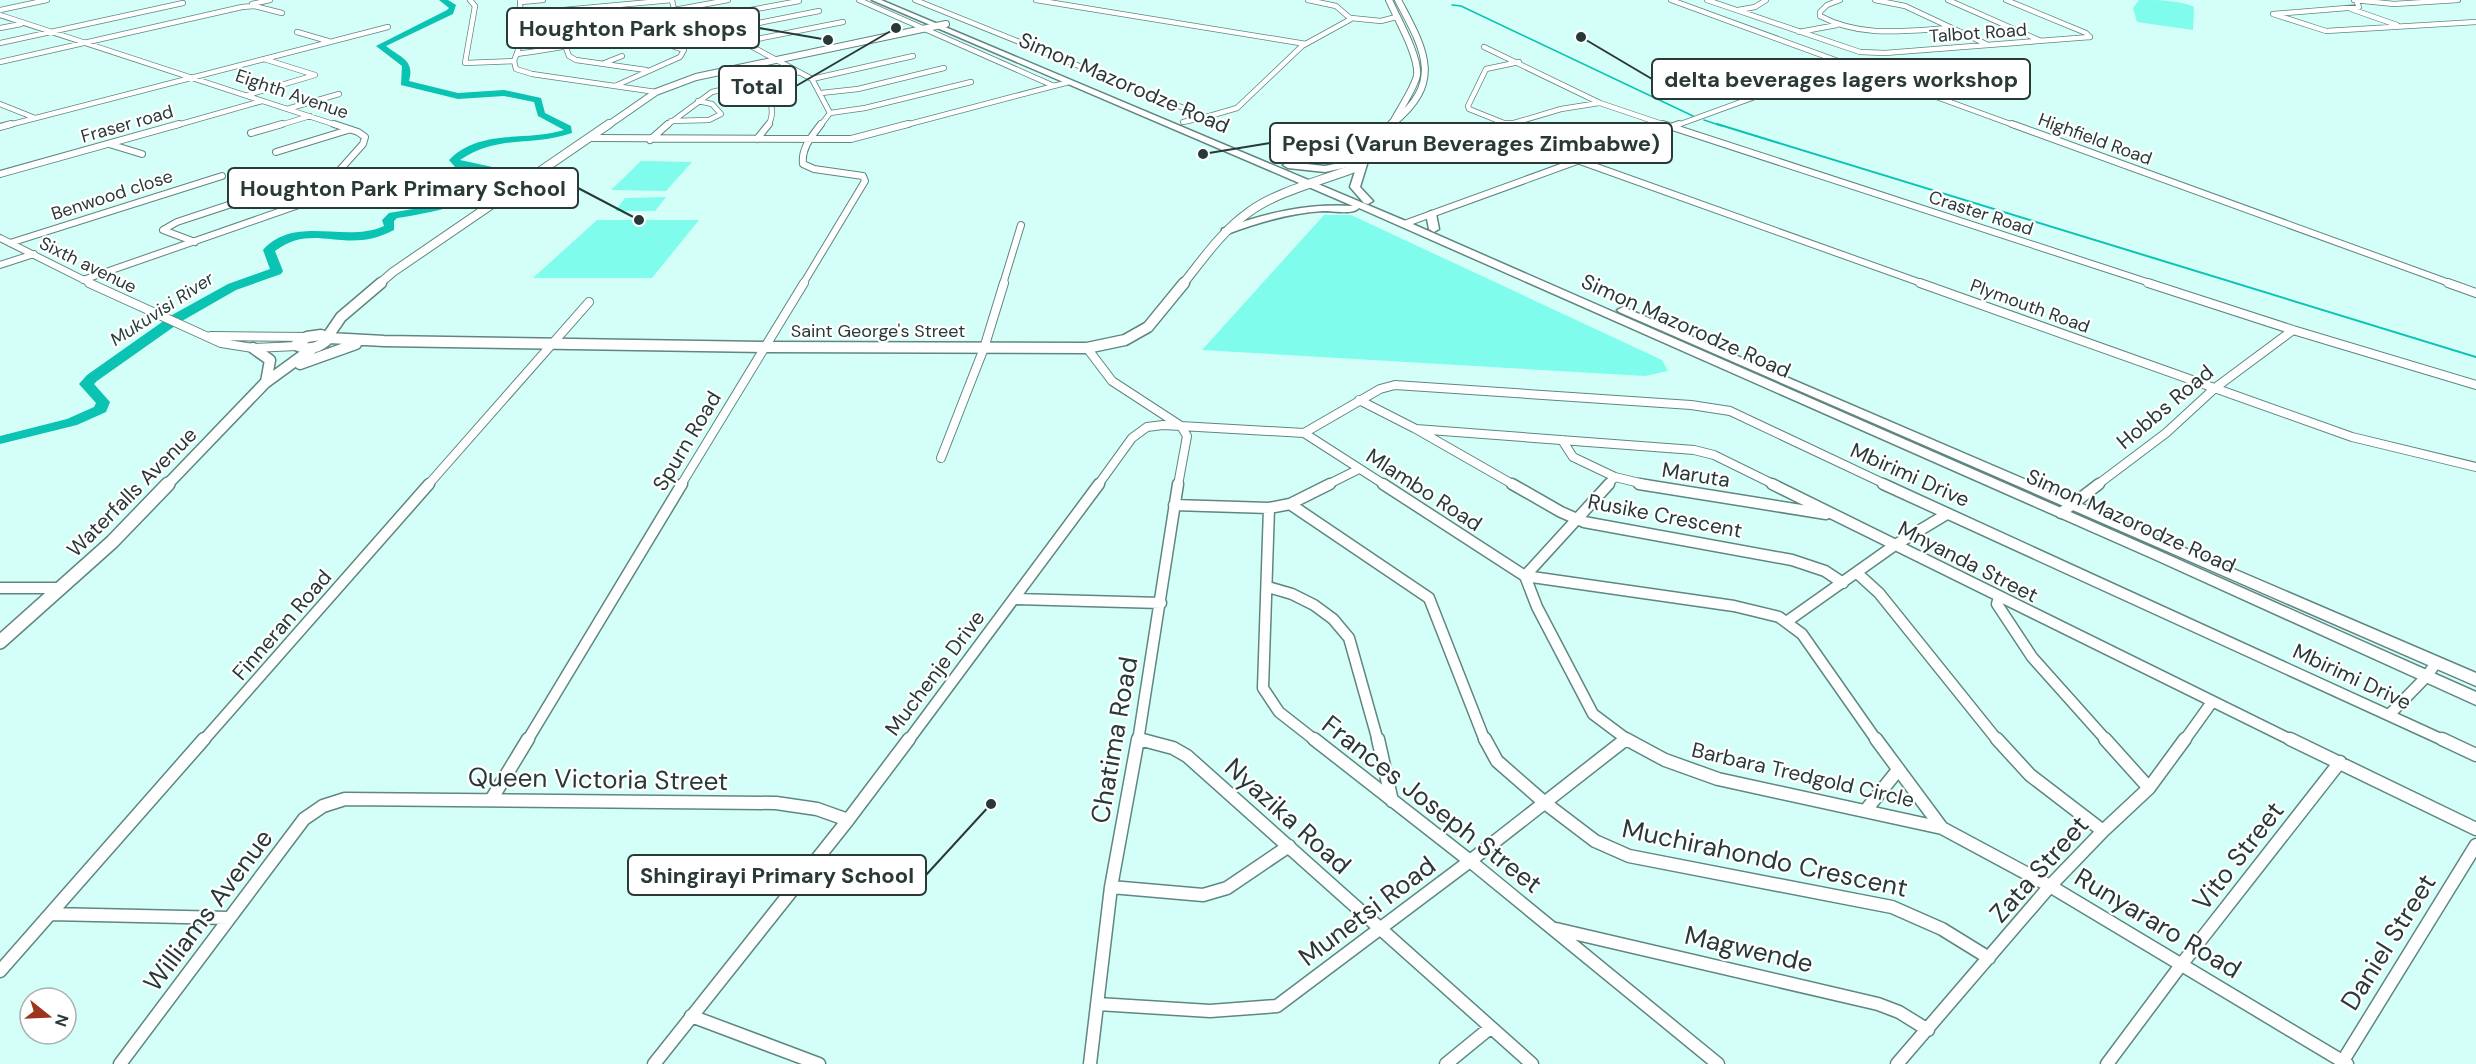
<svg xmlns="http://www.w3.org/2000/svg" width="2476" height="1064" viewBox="0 0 2476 1064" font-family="'DM Sans',sans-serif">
	<rect width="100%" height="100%" fill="#d4fff8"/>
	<path fill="#7ffceb" d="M2139,0c17,0 41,0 55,7l-1,23 -56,-8 -4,-14z
		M641,161l51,1 -26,29 -55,-1z
		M666,197l-11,14h-40l10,-13z
		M1324,215h27l311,145 6,11 -23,5 -443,-26z
		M597,220h102l-47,58h-119z"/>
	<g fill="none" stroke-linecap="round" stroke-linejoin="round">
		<path stroke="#0ac3b2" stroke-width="1.5" d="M1452,5l9,1 232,110
			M1704,120l18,6"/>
		<path stroke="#0ac3b2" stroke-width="2" d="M1717,124l759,233"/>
		<path fill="#0ac3b2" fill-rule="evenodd" d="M439,0h9l8,5 -3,9 -67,32c15,12 29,14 23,35l49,12 46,-3 37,8 4,15 26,13 1,7c-41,14 -73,1 -112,27l37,8 4,11c-14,24 -77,35 -104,39l-3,3v9c-10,5 -20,9 -32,10 -34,3 -56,-12 -87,11l8,20 -2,3 -45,16 -54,31 -85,60 -3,3 16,18 -4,10 -29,13 -77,19v-8l67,-17 27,-12 2,-4 -17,-19 8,-9 85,-60 56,-31 42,-15 -7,-19c33,-36 81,-6 121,-24l-2,-6 7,-7 42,-7 56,-21 4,-6 -2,-7 -34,-5 -6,-7c31,-32 76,-18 115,-30l-26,-14 -4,-14 -30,-6 -46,3 -57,-14 1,-19 -26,-20 71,-36 2,-2z"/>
		<g stroke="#5f8680" stroke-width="6">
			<path id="minor-far4" d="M470,0l5,6 -10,57 49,-2
				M520,0l1,42 -7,19 2,8 16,5 124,18
				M672,0l2,10 17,16 56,18 65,35 18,34
				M859,0l195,86
				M915,0l291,117 31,-9 65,-62 49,-27 -15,-13 -28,-6
				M1036,0l270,44
				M1671,0l345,126
				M1707,0l153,52 25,1 205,-16
				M1840,0l-13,5 -7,7v4c41,22 85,15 130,12
				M1875,0l30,6 81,38
				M1948,0l93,41
				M2006,0l80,33 4,4
				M2354,0l40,4 64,-4
				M2356,0l3,7 -86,7 53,17 150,-9
				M521,2l22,-2
				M252,4l18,-4
				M2351,9l46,16
				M0,10l47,-10
				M674,10l54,-10
				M1738,10l17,-3 11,-7
				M520,14l152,-14
				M0,15l339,111
				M1351,18l30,3 15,-4
				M686,22l113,-21
				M520,26l109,-12
				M0,28l21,-4
				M297,32l31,9
				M713,32l106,-21
				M1799,32l38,-7
				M521,38l110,-12
				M742,42l101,-20
				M0,43l183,-40
				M1484,47l116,56 68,23
				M566,48l3,8 7,4 70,10
				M517,54c55,-7 114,-24 167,-4l-4,7 -65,29
				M0,62l242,-55 12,-1 28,7
				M1519,62l-33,7 -18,37 1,3 35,14h10l47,-14 38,-6
				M602,64l20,-8
				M812,79l101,-23
				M755,82c14,8 22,28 13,44
				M821,93l37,-4 86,-21
				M248,95l67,-20 -51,-16
				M0,104l35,14
				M287,109l52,-15
				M671,121l38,-1 12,-6 -9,-10 -14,-3
				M1183,122l23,-5
				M5,126l383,-99
				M174,126l88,-25
				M277,126l33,-10
				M666,126l46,-34 87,-20
				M820,126l10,-13 35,-5 106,-26
				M902,126l167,-44
				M1675,126l170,-62"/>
		</g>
		<g stroke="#5f8680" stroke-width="8">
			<path id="minor-far3" d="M1663,124l490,160
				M2012,124l440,160
				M0,127l11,-3
				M251,133l31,-9
				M590,138l261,1 57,-15
				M757,139l12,-15
				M650,140l18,-16
				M109,144l33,10
				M276,152l72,-22
				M1577,160l347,124
				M0,174l179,-50
				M1404,224l275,-100
				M0,238l92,46
				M195,242l-32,-12 14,-8 88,-29 61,-6
				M10,243l212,-67
				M0,265l34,-11
				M83,280l230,-80 50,-56 2,-7 -7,-5 -24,-8
				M803,284l62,-103 -2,-5 -49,-7 -11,-5c-2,-16 9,-28 18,-40
				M1003,284l18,-59"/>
		</g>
		<g stroke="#5f8680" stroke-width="10">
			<path id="minor-far2" d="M89,283l132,60 32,5 44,-2
				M1920,283l432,154 124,30
				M2148,283l145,47 183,55
				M2448,283l28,10
				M211,336l97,1
				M1087,348l25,33 69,45 6,10 -9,49
				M1359,400l57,29 98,56
				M1416,429l278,21 20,5 61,30
				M1304,433l76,-44 15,-4 296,20 39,6 157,74
				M1304,433l81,52
				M1562,440l11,17 42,20 33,8
				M941,458l43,-110 20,-65
				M428,485l161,-183
				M681,485l123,-202
				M1098,485l34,-47 15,-11 16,-2 141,8
				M1327,485l32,-16
				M1607,485l8,-8
				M2097,485l69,-52 49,-45 78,-58"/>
		</g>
		<g stroke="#5f8680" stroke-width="13">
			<path id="minor-far1" d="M1383,484l142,92 84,-92
				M1512,484l49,28 23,10 208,38 33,11 18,12
				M1639,484l187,30
				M1772,484l521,257
				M1883,484l562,257
				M1290,504l139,94 56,143
				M1174,505l95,3 21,-4 40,-20
				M1269,508l-6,180 16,24 37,29
				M2061,513l38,-29
				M1857,573l22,20 119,148
				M1268,587l24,7 22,11 19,14 16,19 29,103
				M0,588h62
				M1999,597l-2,7 35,53 75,84
				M1015,599l146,4
				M1789,620l106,-75 52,-31
				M2390,714l36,-37 10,-14
				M1138,739l6,2
				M203,741l226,-257
				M527,741l155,-257
				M908,741l191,-257
				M1138,741l40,-257
				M1624,741l2,-2
				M1629,741l-36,-27 -56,-107 -12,-31 209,30 45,11 23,17 75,107
				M2184,741l28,-39"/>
		</g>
		<g stroke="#5f8680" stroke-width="15">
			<path id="minor" d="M1139,739l34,9 14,8 345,308
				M1314,739l156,122 248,203
				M1378,739l14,62
				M1485,739l12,22 48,42 50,38 34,15 263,51 50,22 47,29
				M1626,739l39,21 53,19 224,49 -66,-89
				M1997,739l33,36 73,56
				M2105,739l44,49
				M2290,739l186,90
				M2442,739l34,16
				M491,800l37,-61
				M1866,810l32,-40
				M1942,828l108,58 297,178
				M1111,887l92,8 24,-7 62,-42
				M51,914l177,4
				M1556,929l322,75 21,8 29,18
				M0,971l204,-232
				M1098,1004l112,7 67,-5 193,-145 156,-122
				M691,1016l128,48
				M120,1064l184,-245 19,-13 22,-7 431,4 41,6 31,11
				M654,1064l194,-244 61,-81
				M1090,1064l21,-177 27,-148
				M1446,1064l44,-36
				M1897,1064l153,-178 53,-55 46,-43 36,-49
				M2107,1064l74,-99 159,-203
				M2341,1064l135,-219"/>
		</g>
		<g stroke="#5f8680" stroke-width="8">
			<path id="major-far3" d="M1389,0c8,18 30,56 28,75 -2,13 -20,38 -26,51
				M1392,124c52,-42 33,-73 6,-124
				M607,126l49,-34 40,-15 250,-53"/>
		</g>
		<g stroke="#5f8680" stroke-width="10">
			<path id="major-far2" d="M379,284l14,-12 216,-148
				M1183,284c20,-25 39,-53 66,-72 27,-20 71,-31 103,-43l11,-8 29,-37"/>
		</g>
		<g stroke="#5f8680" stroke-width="13">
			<path id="major-far1" d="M321,335l8,3c-9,10 -21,13 -33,7l11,-8z
				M328,336l13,-19 40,-34
				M329,338l55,3 381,6 322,1 38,-8 23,-13 36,-44
				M253,348l17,12 -4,22
				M300,364l56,-20
				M167,485l98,-102 48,-35"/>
		</g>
		<g stroke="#5f8680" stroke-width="16">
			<path id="major" d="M0,642l112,-100 56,-58"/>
		</g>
		<g stroke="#5f8680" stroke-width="3">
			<path id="highway" d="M872,0h9l527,222 756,331 312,139v13l-322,-146 -795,-351c-6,7 -26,3 -36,3 -33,2 -63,11 -93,22h-8v-4c43,-16 85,-26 131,-23z
				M1363,158l5,3 -8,26 13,14 -5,3 -4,-1 -14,-16 7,-22 -32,7 -37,-4 -5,-3 5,-3 37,4z
				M1431,211l5,3 3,15 -5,3 -5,-3 -3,-15z
				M1623,307l853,366v13l-857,-374 -2,-2z"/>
		</g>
		<use href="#minor-far4" stroke="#fff" stroke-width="4.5"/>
		<use href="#minor-far3" stroke="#fff" stroke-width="6"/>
		<use href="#minor-far2" stroke="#fff" stroke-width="8"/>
		<use href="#minor-far1" stroke="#fff" stroke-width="10"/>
		<use href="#minor" stroke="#fff" stroke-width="12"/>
		<use href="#major-far3" stroke="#fff" stroke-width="6"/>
		<use href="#major-far2" stroke="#fff" stroke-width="8"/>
		<use href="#major-far1" stroke="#fff" stroke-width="10"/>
		<use href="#major" stroke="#fff" stroke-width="13"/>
		<use href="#highway" fill="#fff" fill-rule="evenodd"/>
	</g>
	<g text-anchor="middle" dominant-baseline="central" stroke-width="4.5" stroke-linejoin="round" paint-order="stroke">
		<g font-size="18" fill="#283937" stroke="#fff">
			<text transform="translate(1978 33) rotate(-4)">Talbot Road</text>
			<text transform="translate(292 94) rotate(19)">Eighth Avenue</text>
			<text transform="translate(127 124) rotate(-16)">Fraser road</text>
			<text transform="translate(2095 139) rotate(20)">Highfield Road</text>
			<text transform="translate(112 195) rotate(-18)">Benwood close</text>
			<text transform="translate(1981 213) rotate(18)">Craster Road</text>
			<text transform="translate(88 265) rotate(26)">Sixth avenue</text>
			<text transform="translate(2030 306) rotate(20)">Plymouth Road</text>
			<text x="878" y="331">Saint George's Street</text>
		</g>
		<g font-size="18" font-style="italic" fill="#263f3b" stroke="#fff">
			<text transform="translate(162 309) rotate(-33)">Mukuvisi River</text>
		</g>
		<g font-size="21" fill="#283937" stroke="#fff">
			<text transform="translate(1124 83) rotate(23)">Simon Mazorodze Road</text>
			<text transform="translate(1686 326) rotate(24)">Simon Mazorodze Road</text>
			<text transform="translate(2165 407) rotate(-40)">Hobbs Road</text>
			<text transform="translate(687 441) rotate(-59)">Spurn Road</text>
			<text transform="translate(1696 475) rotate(9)">Maruta</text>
			<text transform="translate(1910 475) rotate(24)">Mbirimi Drive</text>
			<text transform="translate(1424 490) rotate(33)">Mlambo Road</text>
			<text transform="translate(132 492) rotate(-45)">Waterfalls Avenue</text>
			<text transform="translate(1665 516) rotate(11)">Rusike Crescent</text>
			<text transform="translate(2131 521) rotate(24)">Simon Mazorodze Road</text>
			<text transform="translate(1968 562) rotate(27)">Mnyanda Street</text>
			<text transform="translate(282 625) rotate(-49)">Finneran Road</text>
			<text transform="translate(935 673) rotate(-53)">Muchenje Drive</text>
			<text transform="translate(2352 677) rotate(25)">Mbirimi Drive</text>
			<text transform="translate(1803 775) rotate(13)">Barbara Tredgold Circle</text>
		</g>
		<g font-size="26" fill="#283937" stroke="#fff">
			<text transform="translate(1114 740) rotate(-80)">Chatima Road</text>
			<text transform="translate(598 779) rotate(1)">Queen Victoria Street</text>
			<text transform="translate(1432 804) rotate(38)">Frances Joseph Street</text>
			<text transform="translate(1288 816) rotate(42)">Nyazika Road</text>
			<text transform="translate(2238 856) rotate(-52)">Vito Street</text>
			<text transform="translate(1765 858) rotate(12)">Muchirahondo Crescent</text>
			<text transform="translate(2039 869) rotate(-48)">Zata Street</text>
			<text transform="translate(208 910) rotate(-53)">Williams Avenue</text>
			<text transform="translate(1367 911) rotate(-37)">Munetsi Road</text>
			<text transform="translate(2158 923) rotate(31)">Runyararo Road</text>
			<text transform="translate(2388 942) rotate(-58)">Daniel Street</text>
			<text transform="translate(1749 949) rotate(13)">Magwende</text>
		</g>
	</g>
	<path fill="none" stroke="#283937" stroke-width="2" d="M828 40L759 28M1581 37L1652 79M896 28L796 86M1203 154L1270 143M639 220L578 188M991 804L926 875"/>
	<g fill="#283937" stroke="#fff" stroke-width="2">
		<circle cx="828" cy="40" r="6"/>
		<circle cx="1581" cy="37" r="6"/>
		<circle cx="896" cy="28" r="6"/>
		<circle cx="1203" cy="154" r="6"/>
		<circle cx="639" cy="220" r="6"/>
		<circle cx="991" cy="804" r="6"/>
	</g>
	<g fill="#fff" stroke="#283937" stroke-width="2">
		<rect x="507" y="8" width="252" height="40" rx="6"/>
		<rect x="1652" y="59" width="378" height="40" rx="6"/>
		<rect x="719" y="66" width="77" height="40" rx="6"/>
		<rect x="1270" y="123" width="402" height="40" rx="6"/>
		<rect x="228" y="168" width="350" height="40" rx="6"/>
		<rect x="628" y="855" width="298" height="40" rx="6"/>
	</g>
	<g font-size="22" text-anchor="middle" font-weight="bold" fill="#283937">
		<text x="633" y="36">Houghton Park shops</text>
		<text x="1841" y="87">delta beverages lagers workshop</text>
		<text x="757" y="94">Total</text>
		<text x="1471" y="151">Pepsi (Varun Beverages Zimbabwe)</text>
		<text x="403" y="196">Houghton Park Primary School</text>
		<text x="777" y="883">Shingirayi Primary School</text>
	</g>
	<g transform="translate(48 1016) rotate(108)"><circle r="28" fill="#ffffff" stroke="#a9b0af" stroke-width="1.5"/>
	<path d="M0-4.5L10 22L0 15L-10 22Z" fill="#9d341d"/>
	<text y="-9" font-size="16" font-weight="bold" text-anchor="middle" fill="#283937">N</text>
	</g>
</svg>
